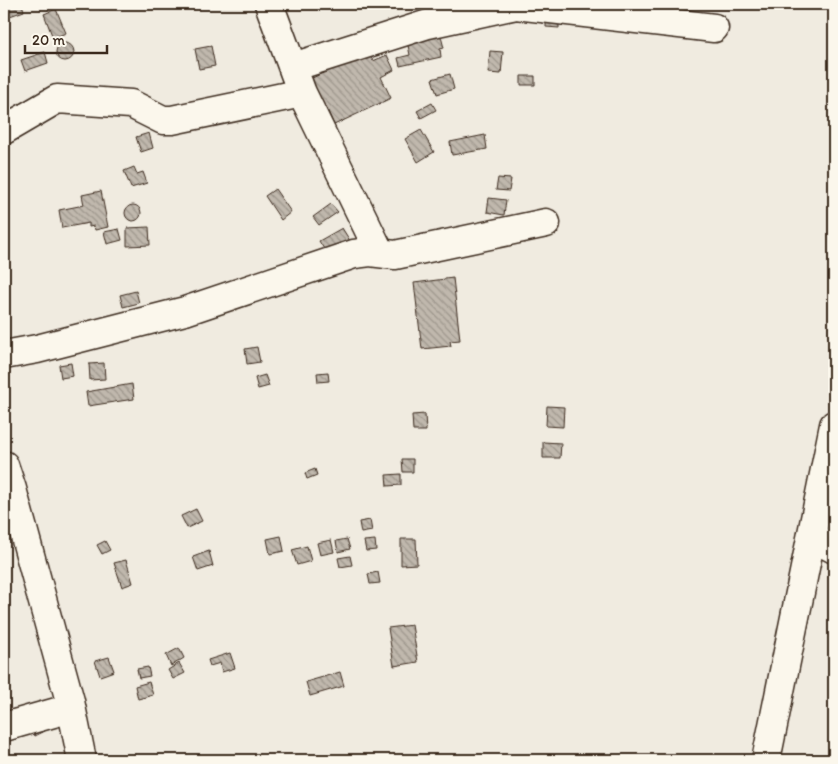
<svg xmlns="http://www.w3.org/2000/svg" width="838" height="764" viewBox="0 0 838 764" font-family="Itim,sans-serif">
	<defs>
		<pattern id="building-back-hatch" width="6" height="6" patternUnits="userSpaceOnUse" patternTransform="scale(1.25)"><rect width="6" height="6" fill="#c0b8ad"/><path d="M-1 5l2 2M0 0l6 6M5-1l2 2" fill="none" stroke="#9d968c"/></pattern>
	</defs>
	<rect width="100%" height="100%" fill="#f0ebe0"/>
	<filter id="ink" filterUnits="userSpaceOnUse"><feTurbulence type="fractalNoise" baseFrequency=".02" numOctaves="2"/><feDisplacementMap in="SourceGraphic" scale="10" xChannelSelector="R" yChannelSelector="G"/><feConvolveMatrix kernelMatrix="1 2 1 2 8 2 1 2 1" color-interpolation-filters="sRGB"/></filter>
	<g filter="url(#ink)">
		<path fill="url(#building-back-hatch)" stroke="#3b2a1e" d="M4,4h18l2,7 -17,6z
			M56,9l10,24 -13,5 -9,-24z
			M546,16h13v12l-13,-1z
			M439,29l5,19 -4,1 1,8 -41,9 -2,-8 12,-3 -4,-19z
			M56 52a9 9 0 1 1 18 0a9 9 0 1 1-18 0Z
			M211,46l4,20 -16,3 -4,-20z
			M368,51l5,10 14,-6 7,15 -13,7 10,21 -57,27 -8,-18 -10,4 -14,-28z
			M490,51l13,1 -2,22 -13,-1z
			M45,52l3,11 -23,8 -4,-11z
			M450,74l4,15 -17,5 -5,-15z
			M521,76h14v9h-14z
			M432,103l4,7 -15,8 -4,-7z
			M421,130l13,22 -16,10 -13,-23z
			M149,133l4,15 -12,4 -5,-15z
			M485,135l2,14 -35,6 -2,-13z
			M134,167l3,7 6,-2 4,11 -16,5 -7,-17z
			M498,178l13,1 -2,12 -13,-1z
			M275,189l16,23 -10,8 -16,-24z
			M101,191l7,36 -13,3 -1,-4 -5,1v-4l-27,5 -3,-18 25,-5 -2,-10z
			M489,198l17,2 -2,15 -17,-3z
			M331,204l7,8 -19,13 -6,-8z
			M125 213a8 8 0 1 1 16 0a8 8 0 1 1-16 0Z
			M149,227l1,18 -23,1v-18z
			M342,228l10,16 -23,13 -10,-16z
			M119,229l3,11 -15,4 -3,-12z
			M453,278l7,62 -10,1 1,5 -29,3 -8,-66z
			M136,291l3,12 -16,4 -3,-12z
			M257,347l3,15 -13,2 -2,-15z
			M71,363l2,13 -12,2 -2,-13z
			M104,363l1,16 -15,1 -1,-16z
			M328,372l1,9 -11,1 -1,-9z
			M265,375l4,11 -11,3 -3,-11z
			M132,384l2,15 -46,7 -2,-14z
			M547,406l17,1 -1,20 -17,-1z
			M425,414l1,17h-13l-1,-16z
			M543,442l18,1 -1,15h-17z
			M402,459h11v13h-10z
			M315,469l2,6 -10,4 -2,-6z
			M401,474v11l-14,1 -1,-11z
			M196,509l6,12 -15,7 -6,-12z
			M370,520l2,11 -11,2 -2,-11z
			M281,536l3,15 -14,3 -3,-15z
			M347,539l3,10 -12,3 -2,-11z
			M401,539h15l1,25 -16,1z
			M331,540l3,12 -14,3 -3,-12z
			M375,540l1,10 -10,1 -2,-10z
			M105,541l5,9 -8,4 -5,-9z
			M307,546l4,15 -14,4 -5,-15z
			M209,551l4,15 -15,5 -5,-14z
			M350,556l2,9 -12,2 -2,-9z
			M126,560l7,23 -11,4 -8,-24z
			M378,572l2,11 -10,1 -2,-10z
			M412,625l6,37 -24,4 -6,-38z
			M179,648l5,10 -13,8 -5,-11z
			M230,653l5,15 -13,4 -2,-9 -10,3 -2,-6z
			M109,657l5,14 -14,5 -5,-15z
			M179,663l6,10 -12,6 -5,-9z
			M148,667l2,9 -11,2 -2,-9z
			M340,672l4,14 -34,10 -4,-14z
			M149,682l4,13 -15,4 -3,-13z
			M41,721l4,10 -10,5 -5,-10z"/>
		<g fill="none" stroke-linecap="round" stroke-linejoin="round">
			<g stroke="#3b2a1e" stroke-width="31">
				<path id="street" d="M269,4l33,89 78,160
					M293,67l135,-43 88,-19 198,23
					M4,130l53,-31 74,5 32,16h9l130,-27
					M4,355l33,-6 148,-38 169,-57 16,-2 25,3 151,-32
					M4,465l8,24 58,212 12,59
					M812,537l22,12
					M4,727l67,-19"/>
			</g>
			<g stroke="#3b2a1e" stroke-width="31">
				<path id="secondary" d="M766,760l68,-335"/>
			</g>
			<use href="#street" stroke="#fbf7ec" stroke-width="28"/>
			<use href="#secondary" stroke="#fbf7ec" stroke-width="28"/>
		</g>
	</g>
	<rect width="838" height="764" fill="none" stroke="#fbf7ec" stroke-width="20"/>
	<rect x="10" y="10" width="818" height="744" fill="none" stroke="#3b2a1e" stroke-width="2" filter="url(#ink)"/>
	<path d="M25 45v8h82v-8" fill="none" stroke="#3b2a1e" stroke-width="2.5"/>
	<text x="32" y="45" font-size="15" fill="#3b2a1e" stroke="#fbf7ec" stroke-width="4" paint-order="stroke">20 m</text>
</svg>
